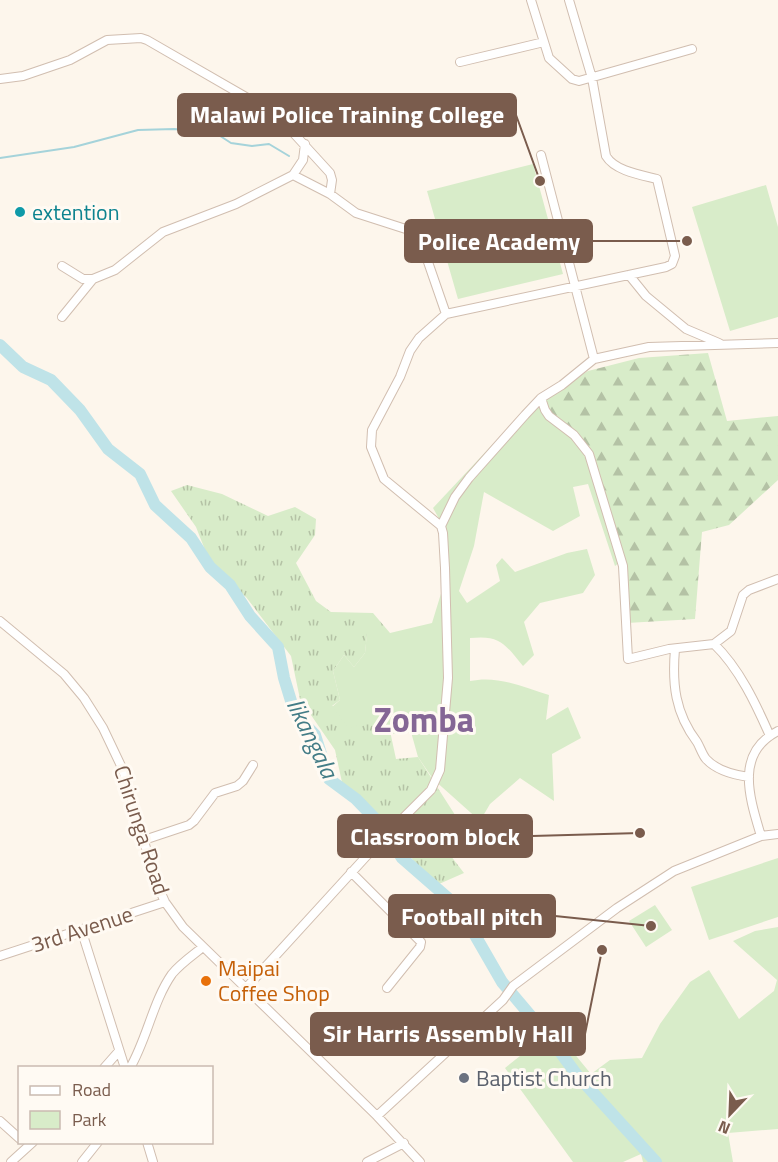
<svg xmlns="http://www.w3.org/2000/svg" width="778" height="1162" viewBox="0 0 778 1162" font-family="'Titillium Web',sans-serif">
	<defs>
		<pattern id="grass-tufts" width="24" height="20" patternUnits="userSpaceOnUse" patternTransform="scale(1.5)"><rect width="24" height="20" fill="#d8ecc9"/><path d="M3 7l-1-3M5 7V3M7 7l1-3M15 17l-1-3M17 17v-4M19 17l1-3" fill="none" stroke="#b4c2a5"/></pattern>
		<pattern id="forest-firs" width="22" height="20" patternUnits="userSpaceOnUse" patternTransform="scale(1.5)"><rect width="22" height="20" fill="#d8ecc9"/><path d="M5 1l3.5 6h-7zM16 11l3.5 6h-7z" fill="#b4c2a5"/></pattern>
	</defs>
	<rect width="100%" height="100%" fill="#fdf6ec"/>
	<path fill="url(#grass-tufts)" d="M187,485l35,9 46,22 27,-9 21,12 -1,16 -19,28 20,38 15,11 42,1 17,20 -23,1 -2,19 -11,14 -10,-12 -11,16 7,29 -8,6 55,11 9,42 22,-2 39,61 -2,13 -8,20 17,22 -25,11 -15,-10 -45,-58 -36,-29 -8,-37 -35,-51 -9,-43 -45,-59 -22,-18 -17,-24 -11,-28 -25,-36z"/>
	<path fill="url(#forest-firs)" d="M708,353l19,68 51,-5v64l-49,45 -27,7 -7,87 -68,4 -3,-64 -15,-46 -67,-114 46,-28 51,-13z"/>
	<path fill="#d8ecc9" d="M533,164l30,110 -105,25 -31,-108z
		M766,185l12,42v90l-48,14 -38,-124z
		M542,399l10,17 39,32 18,65 15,46 -9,7 -27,-82 -15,3 7,29 -27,15 -69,-39 -10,54 -15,45 8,12 33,-22 -4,-16 6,-7 13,14 52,-19 20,-4 8,26 -12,18 -43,10 -16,19 10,33 -11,11c-19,-23 -23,-31 -53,-28v43c28,-6 53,6 79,14l-3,25 22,-13 13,31 -29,16 2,47 -34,-23 -30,26 -10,17 -47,-42 -15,-22 -7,-25 -21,2 -4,-16 -37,10 -17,-21 8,-7 -7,-29 11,-16 10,12 11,-14 2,-20h23l42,-10 11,-36 -1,-63 -9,-16 90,-96z
		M778,858v59l-69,23 -18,-53z
		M655,905l17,25 -26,17 -17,-26z
		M778,927v202l-50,4 5,29h-90l-2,-8 -18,8h-50l-68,-94 49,-39 37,45 19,-14 32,-2 18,-34 30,-42 19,-12 30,49 35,-28 3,-11 -44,-39 22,-10z"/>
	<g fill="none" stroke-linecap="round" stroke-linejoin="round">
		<path stroke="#a5d3da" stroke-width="2" d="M0,158l74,-11 64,-17 36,-1 40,3 17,11 21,3 17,-2 20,12"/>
		<path stroke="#bfe3e8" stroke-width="12" d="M0,345l23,22 28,13 29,30 28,39 32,25 15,31 36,33 19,29 20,18 20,31 28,31 6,31 11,36 20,21 14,44 27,20 25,26 21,33 47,41 23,31 30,52 50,59 25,34 79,87"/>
		<g stroke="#d1beb0" stroke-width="10">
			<path id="minor" d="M531,0l18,58 23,21 7,2 113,-32
				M460,62l84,-20
				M0,79l23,-3 47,-16 37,-20 34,-2 6,2 130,75 53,58 2,7 -2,14
				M541,155l53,204
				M293,175l37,19 26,19 59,19 4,4 27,78 220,-47 6,-3 3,-8 -18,-77c-16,-4 -42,-8 -51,-23l-14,-78 -23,-78
				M62,266l21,13h10l22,-9 48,-38 73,-28 57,-29 10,-15 2,-16
				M629,275l17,21 40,33 33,14
				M62,317l31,-38
				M541,398l4,12 4,6 25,19 15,19 34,112 5,93 41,-10 45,-5 17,-13 12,-36 6,-5 29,-11
				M441,526l-57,-47 -13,-32 1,-17 28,-53 10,-26 9,-13 27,-24
				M0,621l64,53 20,24 19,30 20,42 33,112 9,20 18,25 194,189 43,46
				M714,644c25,24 42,60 56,92
				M675,649c-3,35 0,64 22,93 3,5 5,12 9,17 10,11 28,16 43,18
				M761,836c-11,-37 -27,-83 17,-105
				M144,840l45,-15 5,-4 21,-28 22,-7 6,-5 10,-16
				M351,872l70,70 -1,5 -33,41
				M81,929l44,139
				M0,956l165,-54
				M246,988l137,-150 48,-48 9,-20 8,-92 -3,-110 -2,-35 -2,-7 14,-29 14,-19 56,-63 16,-17 21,-13 32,-26 55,-12 129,-4
				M104,1068l15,-17
				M130,1068c17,-29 23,-67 42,-94 8,-10 21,-19 31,-27
				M377,1116l126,-116 10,-14 104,-78 57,-37 87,-35 17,-2
				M0,1121l20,18
				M147,1142l6,20
				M11,1162l22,-20
				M82,1162l16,-20
				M367,1162l37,-19"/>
		</g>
		<use href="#minor" stroke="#fff" stroke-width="8"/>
	</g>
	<circle fill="#0f9aa8" stroke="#fffaf3" stroke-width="2" cx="20" cy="212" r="6"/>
	<circle fill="#e8710a" stroke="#fffaf3" stroke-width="2" cx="206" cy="981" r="6"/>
	<circle fill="#6b7280" stroke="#fffaf3" stroke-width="2" cx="464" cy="1078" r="6"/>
	<g text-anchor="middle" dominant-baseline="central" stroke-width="6" stroke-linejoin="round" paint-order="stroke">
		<g font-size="22" fill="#0d838f" stroke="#fffaf3" text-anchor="start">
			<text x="32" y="212">extention</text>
		</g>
		<g font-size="22" fill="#7a5c4d" stroke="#fffaf3">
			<text transform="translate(142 830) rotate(72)">Chirunga Road</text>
			<text transform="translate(82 929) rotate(-18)">3rd Avenue</text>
		</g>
		<g font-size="22" fill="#c56008" stroke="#fffaf3" text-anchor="start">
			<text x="218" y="968">Maipai<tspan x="218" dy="25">Coffee Shop</tspan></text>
		</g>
		<g font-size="22" fill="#5b616d" stroke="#fffaf3" text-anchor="start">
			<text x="476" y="1078">Baptist Church</text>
		</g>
		<g font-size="24" font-style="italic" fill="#437c86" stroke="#fffaf3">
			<text transform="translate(313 738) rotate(64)">likangala</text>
		</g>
		<g font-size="34" font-weight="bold" fill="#846695" stroke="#fffaf3">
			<text x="424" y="719">Zomba</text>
		</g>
	</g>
	<path fill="none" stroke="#7a5c4d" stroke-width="2" d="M540 181L516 115M687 241L592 241M640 833L532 836M651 926L555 916M602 950L585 1034"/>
	<g fill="#7a5c4d" stroke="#fffaf3" stroke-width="2">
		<circle cx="540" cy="181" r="6"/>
		<circle cx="687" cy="241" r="6"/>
		<circle cx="640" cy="833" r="6"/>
		<circle cx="651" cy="926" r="6"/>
		<circle cx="602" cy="950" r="6"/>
	</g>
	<g fill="#7a5c4d" stroke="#7a5c4d" stroke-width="2">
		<rect x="178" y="94" width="338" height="42" rx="6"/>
		<rect x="405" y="220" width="187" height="42" rx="6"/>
		<rect x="338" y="815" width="194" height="42" rx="6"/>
		<rect x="389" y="895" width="166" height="42" rx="6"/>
		<rect x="311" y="1013" width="274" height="42" rx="6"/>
	</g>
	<g font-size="24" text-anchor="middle" font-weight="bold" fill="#fff">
		<text x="347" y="123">Malawi Police Training College</text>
		<text x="499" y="250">Police Academy</text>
		<text x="435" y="845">Classroom block</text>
		<text x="472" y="925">Football pitch</text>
		<text x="448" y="1042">Sir Harris Assembly Hall</text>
	</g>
	<rect x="18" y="1066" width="195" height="78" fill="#fffaf3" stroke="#cabbb1" stroke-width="1.5"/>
	<rect x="30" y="1086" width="30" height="9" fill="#ffffff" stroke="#cabbb1" stroke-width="1.5"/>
	<text x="72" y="1096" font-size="18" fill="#7a5c4d">Road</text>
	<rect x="30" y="1111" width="30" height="18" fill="#d8ecc9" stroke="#cabbb1" stroke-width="1.5"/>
	<text x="72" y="1126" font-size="18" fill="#7a5c4d">Park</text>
	<g transform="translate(730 1114) rotate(203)" stroke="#fffaf3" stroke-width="4.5" paint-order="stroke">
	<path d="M0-4.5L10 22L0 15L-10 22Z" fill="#7a5c4d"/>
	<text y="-9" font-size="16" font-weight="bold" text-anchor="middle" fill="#7a5c4d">N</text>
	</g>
</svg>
